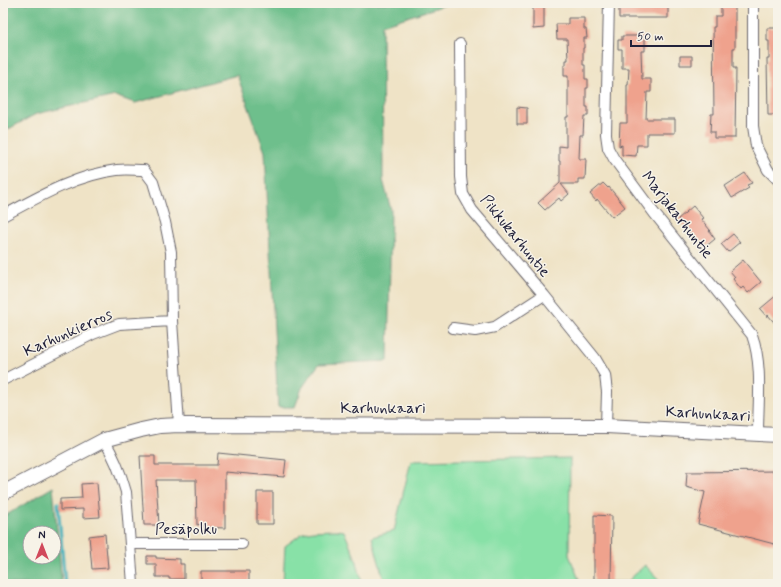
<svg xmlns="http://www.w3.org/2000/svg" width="781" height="587" viewBox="0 0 781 587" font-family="Mynerve,sans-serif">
	<rect width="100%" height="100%" fill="#f7f3e8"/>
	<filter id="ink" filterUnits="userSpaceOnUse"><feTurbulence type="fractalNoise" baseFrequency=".025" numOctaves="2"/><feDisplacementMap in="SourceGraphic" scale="8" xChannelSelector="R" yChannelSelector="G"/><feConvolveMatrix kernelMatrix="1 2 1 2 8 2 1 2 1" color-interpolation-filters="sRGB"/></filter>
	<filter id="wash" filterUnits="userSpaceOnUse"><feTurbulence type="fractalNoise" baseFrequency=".012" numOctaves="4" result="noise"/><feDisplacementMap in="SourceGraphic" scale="16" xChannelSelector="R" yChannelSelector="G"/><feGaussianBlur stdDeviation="0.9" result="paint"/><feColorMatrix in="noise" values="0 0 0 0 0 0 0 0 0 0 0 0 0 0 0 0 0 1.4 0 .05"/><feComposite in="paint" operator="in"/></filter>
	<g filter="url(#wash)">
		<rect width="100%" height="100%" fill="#efe3c6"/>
		<path fill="#88e1a7" stroke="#558271" d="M570,458l-1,97 11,27h47l18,-17 18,19h-278l-13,-47 22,-6 17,-70z
			M335,530l9,1 13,31 5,22h-79l2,-38 18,-13 10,-2z"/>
		<path fill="#6ebf8c" stroke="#487064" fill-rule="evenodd" d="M3,3h448l-69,22 1,155 8,30 -3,151 -69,3 -17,24 -7,19h-17l-13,-255 -28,-77 -102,28 -20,-7 -79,18 -33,18z
			M53,487l9,97h-59v-67zM30,533h24v24h-24z"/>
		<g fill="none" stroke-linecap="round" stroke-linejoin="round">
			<path stroke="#44b3be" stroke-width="3" d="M58,503l7,81"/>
		</g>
		<g id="blocks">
			<path fill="#efa28d" d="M533,3h11v25l-11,1z
				M619,3h49v15h-49z
				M721,3h14v45h-2v20h3l-1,70h-21v-6h-4l1,-18h3l-1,-87h2v-11h6z
				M568,18h16v11h2l1,9h-3v10h-1v17h2v14h3v9h-2v19h2v9h-4l-1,19h-3l-1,24h7l-1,20h-7v5h-17l8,10 -8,7 -2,-3 -14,12 -7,-7 22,-20v-22h-1v-15l7,1v-30h2v-41h-4v-11h2v-5h2l-1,-21h-10l-1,-15h12z
				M767,28h11v87h-10l-1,-56h2v-18h-2z
				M622,36h23v15h-4l1,28h9v13h-4l-1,27h29v14h-28v12h-10l-1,11 -14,-1v-10l-3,1 1,-23h7v-38h1l1,-17h-7v-19h-4v-9h4z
				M680,56h12v9h-12z
				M517,107l10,1v16h-10z
				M745,173l7,10 -5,2 2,3 -17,10 -7,-12z
				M603,183l5,5 1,-1 16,20 -13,10 -15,-18 -1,2 -6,-7z
				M693,206l10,12 -2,1 9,11 -1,1 6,8 -11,9 -5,-7 -2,1 -19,-23z
				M733,234l7,8 -12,10 -7,-8z
				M743,260l18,22 -13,11 -5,-6 -2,2 -8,-10 2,-2 -5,-6z
				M778,294v33l-10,-12 -1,2 -7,-8z
				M218,453l68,7 -2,17 -59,-5v56l-23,-1v-3l-5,1 -1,-45h-40l3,45h-15l-4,-69h15v9h62z
				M778,471v74l-80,-21 7,-32 -19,-5 1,-15z
				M97,483l3,34 -17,1v-9l-23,1v-11l22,-1 -1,-14z
				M257,492h16v32h-16z
				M594,515l18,1 -1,65h-17z
				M105,534l3,34 -16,1 -3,-33z
				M147,556h9v2l24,1v5h4v15h-15v-2h-13v-13h-9z
				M201,571h48v13h-48z"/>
		</g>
	</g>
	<g filter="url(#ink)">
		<use href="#blocks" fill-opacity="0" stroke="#6a666c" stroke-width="1"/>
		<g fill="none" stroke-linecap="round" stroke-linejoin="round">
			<g stroke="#6a666c" stroke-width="12">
				<path id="street" d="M609,3l-3,131 2,14 6,11 40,54 98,122c11,31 6,66 6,99
					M753,3v123l3,20 12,24 10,10
					M460,44l1,133 2,17 9,16 72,85 51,63 10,17 2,17 -1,34
					M3,216c35,-19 73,-41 114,-46 8,-1 18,0 27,0l9,12 12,40 6,30 1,69 7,104
					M453,328l22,3 20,-4 49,-32
					M3,380l90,-46 26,-10 53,-3
					M104,440c10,16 17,34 22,52l7,92
					M131,544h111"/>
			</g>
			<g stroke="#6a666c" stroke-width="16">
				<path id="secondary" d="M3,493l101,-53 37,-10 19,-4 19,-1 427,1 172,9"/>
			</g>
			<use href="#street" stroke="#fff" stroke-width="10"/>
			<use href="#secondary" stroke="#fff" stroke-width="14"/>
		</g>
	</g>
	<g text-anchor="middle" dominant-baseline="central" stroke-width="3" stroke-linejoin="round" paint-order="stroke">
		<g font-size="16" fill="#22223b" stroke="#f7f3e8">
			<text transform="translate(677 215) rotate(52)">Marjakarhuntie</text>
			<text transform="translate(515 236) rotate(51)">Pikkukarhuntie</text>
			<text transform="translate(68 333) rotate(-24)">Karhunkierros</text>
			<text x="383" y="408">Karhunkaari</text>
			<text transform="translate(708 414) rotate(3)">Karhunkaari</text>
			<text x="186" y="529">Pesäpolku</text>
		</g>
	</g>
	<rect width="781" height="587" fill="none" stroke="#f7f3e8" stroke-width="16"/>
	<g transform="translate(42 545)"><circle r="19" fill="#f7f3e8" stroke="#a29fa3"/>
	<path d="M0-3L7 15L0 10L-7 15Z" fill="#d1495b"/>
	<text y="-6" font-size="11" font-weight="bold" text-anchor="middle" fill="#22223b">N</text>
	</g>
	<path d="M631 40v6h80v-6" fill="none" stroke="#22223b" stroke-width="2"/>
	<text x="637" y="40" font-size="12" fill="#22223b" stroke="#f7f3e8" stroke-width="3" paint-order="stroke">50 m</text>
</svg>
